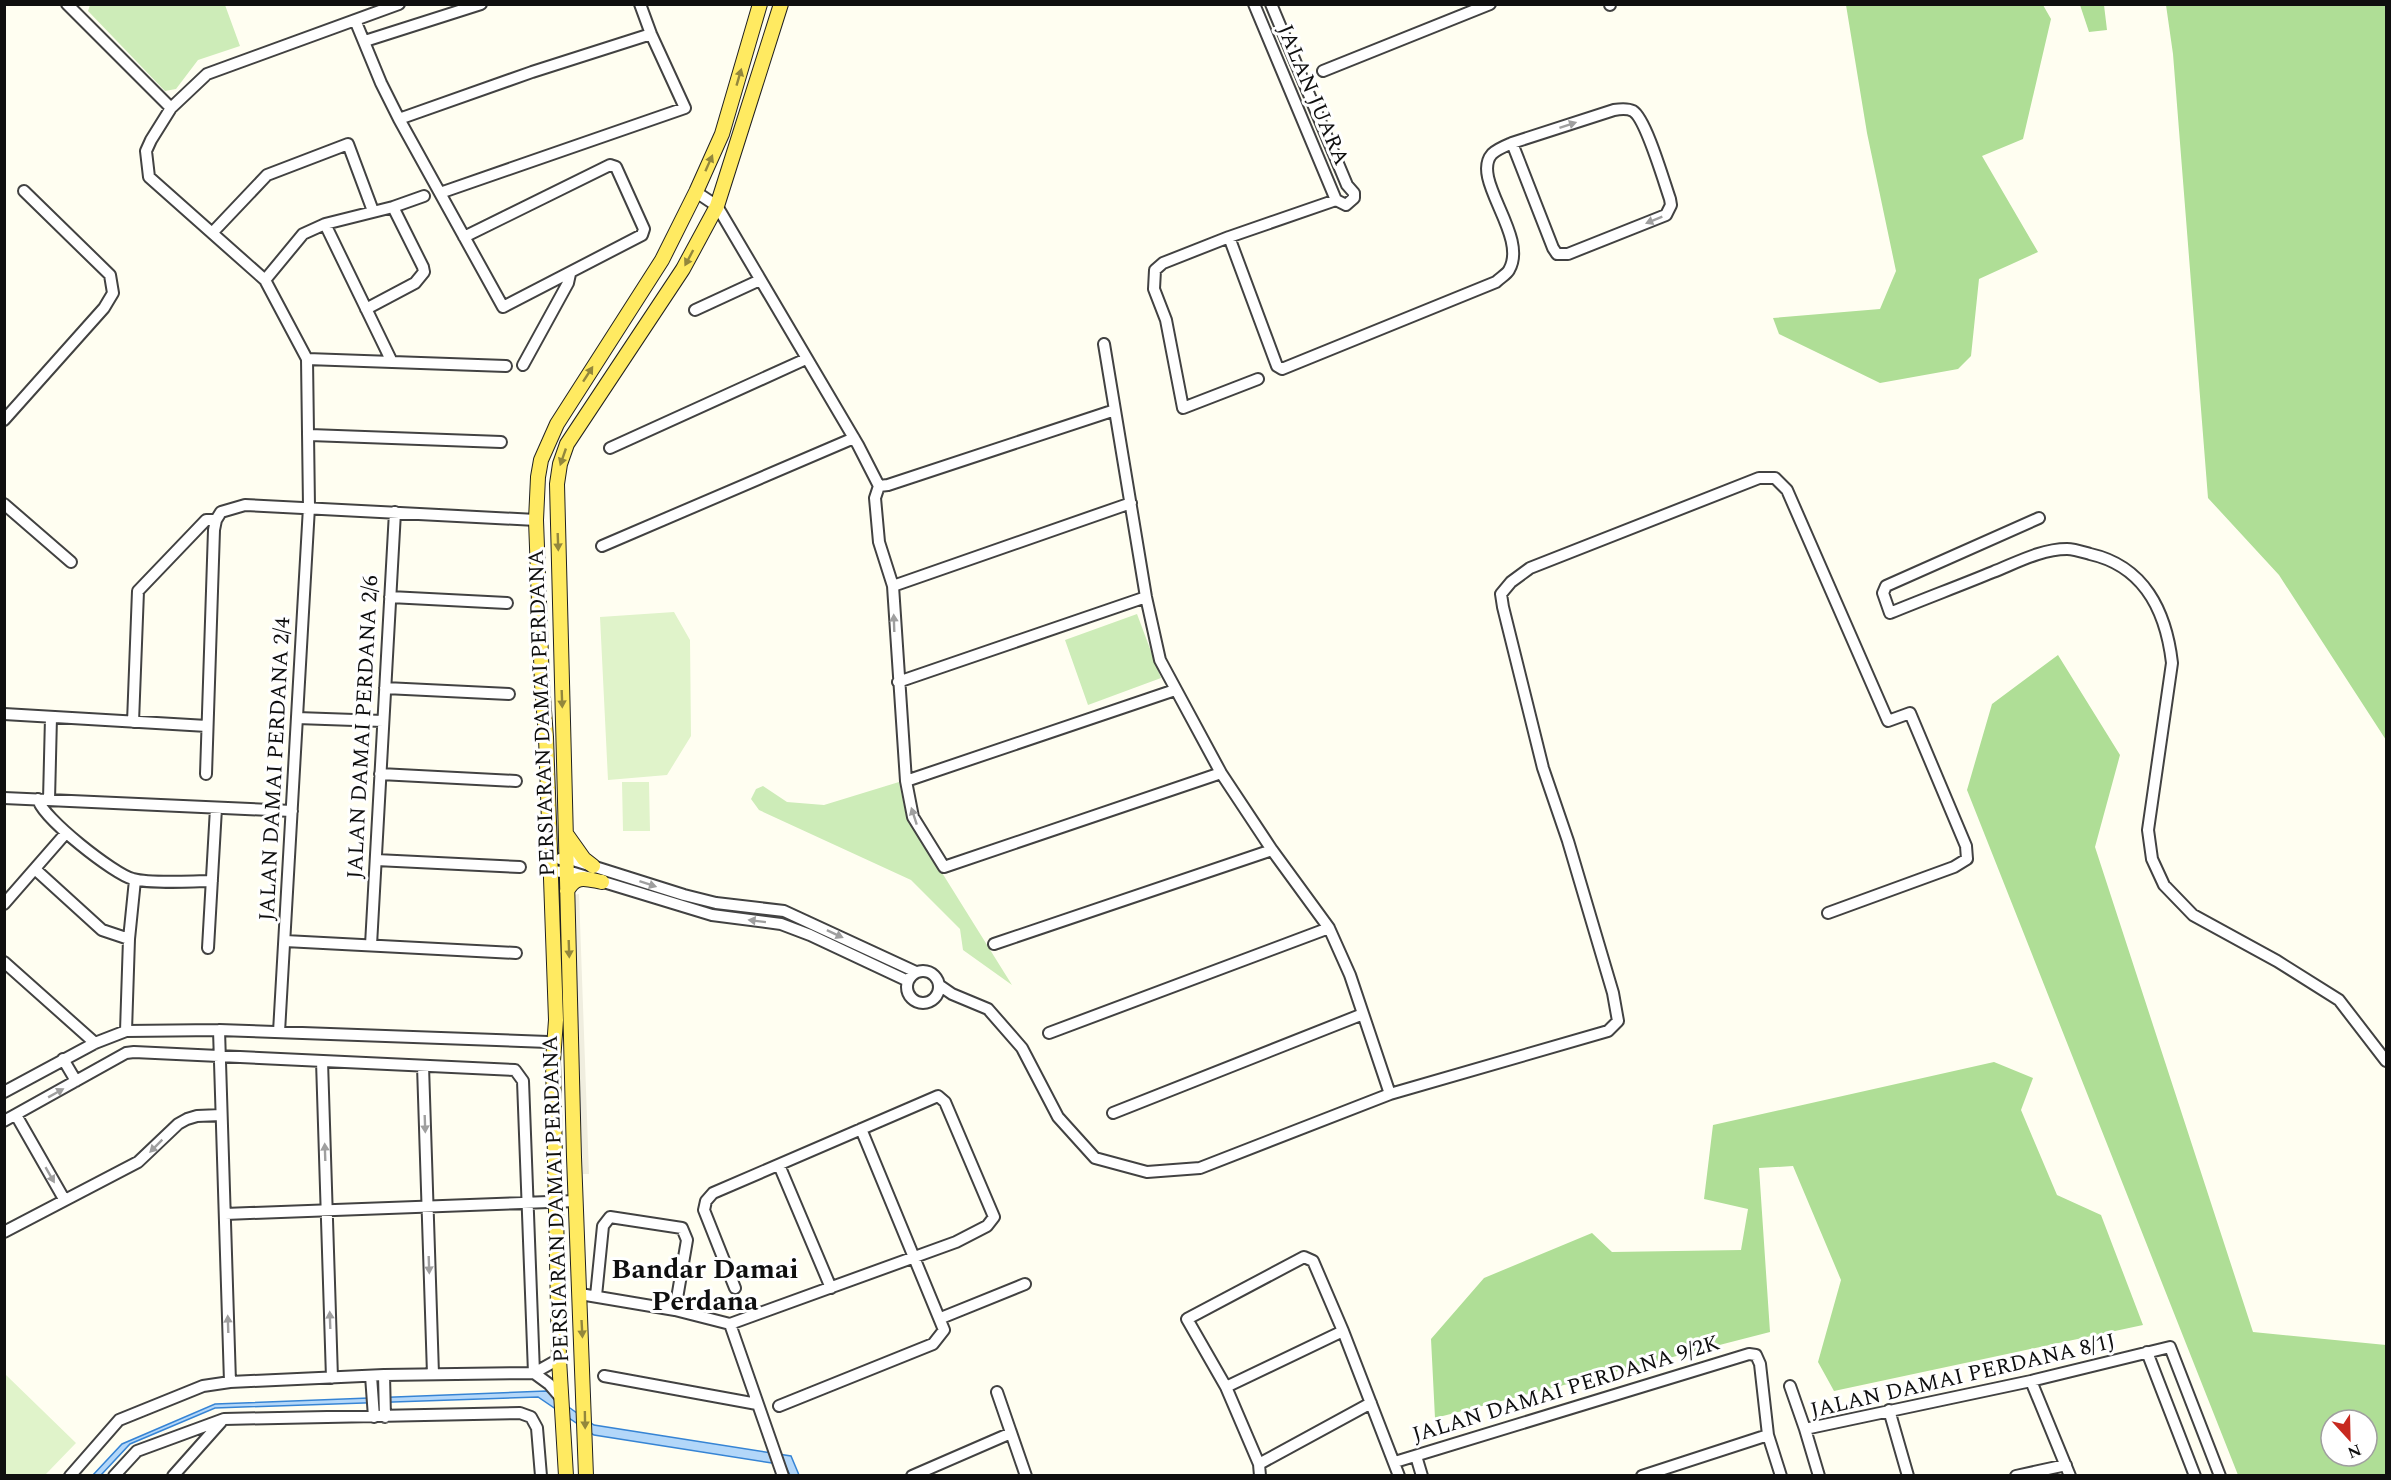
<svg xmlns="http://www.w3.org/2000/svg" width="2391" height="1480" viewBox="0 0 2391 1480" font-family="Spectral,serif">
	<rect width="100%" height="100%" fill="#fffef1"/>
	<path fill="#cdecb8" d="M90,5h135l15,41 -42,14 -22,29 -11,2 -77,-80z
		M1137,614l24,64 -73,27 -23,-65z
		M899,782l7,33 106,170 -49,-35 -3,-21 -49,-49 -152,-70 -8,-11 5,-10 7,-3 24,16 37,3z"/>
	<path fill="#afde96" fill-rule="evenodd" d="M1846,5h197l8,14 -28,120 -41,17 56,96 -59,27 -8,77 -13,13 -78,14 -101,-49 -6,-16 107,-9 16,-38 -29,-138z
		M2080,5h24l3,25 -18,2z
		M2166,5h220v735l-107,-165 -71,-77 -35,-444z
		M2058,655l62,100 -25,92 158,485 133,13v130h-148l-271,-685 25,-86zM2331,1420h36v36h-36z
		M1994,1062l39,16 -12,32 36,85 44,20 42,110 -309,66 -16,-29 23,-82 -48,-114 -34,2 11,164 -335,86 -4,-79 53,-61 108,-45 20,19 129,-2 7,-41 -44,-10 9,-74z"/>
	<path fill="#e0f3ca" d="M674,612l16,28 1,96 -24,39 -59,5 -8,-163z
		M622,782h27l1,49h-27z
		M5,1374l71,69 -31,32h-40z"/>
	<path fill="#f0eedf" d="M579,894l10,280h-6l-10,-279z"/>
	<path fill="#b3d7f9" stroke="#3684d4" stroke-width="1.5" d="M546,1391l48,34 197,31 8,19h-9l-5,-10 -191,-30 -56,-38 -323,11 -85,36 -29,31 -9,1 30,-32 93,-40z"/>
	<g fill="none" stroke-linecap="round" stroke-linejoin="round">
		<g stroke="#424242" stroke-width="14">
			<path id="minor" d="M67,4l104,104
				M1254,4l82,196
				M1610,4v1
				M355,20l26,63 18,36 104,188 139,-72 2,-6 -28,-62 -6,-2 -146,72
				M365,41l116,-37
				M1323,71l167,-67
				M399,119l133,-47 119,-38
				M696,192l21,14 141,239 21,41
				M440,193l245,-85 -34,-74 -11,-30
				M325,224l67,138
				M213,232l54,-57 81,-31 25,67
				M1229,237l48,129 5,3 214,-87c4,-4 11,-8 13,-12 20,-34 -39,-91 -17,-116 5,-5 13,-8 20,-11l102,-33c6,-1 13,-2 19,1 13,8 31,71 37,88l1,6 -5,10 -98,39h-11l-4,-6 -41,-105
				M265,280l38,-46 22,-10 68,-17 31,-11
				M366,309l49,-26 9,-11 -1,-5 -30,-60
				M695,310l65,-30
				M1104,344l42,253 14,63 61,113 51,77 57,78 21,47 40,119
				M307,359l199,7
				M523,365l45,-82 2,-9
				M1258,379l-75,29 -17,-88 -12,-31 1,-19 8,-7 66,-26 107,-37 10,5 8,-7v-5l-7,-8 -76,-181
				M4,420l100,-112 9,-15 -3,-18 -86,-84
				M310,435l191,7
				M610,448l196,-89
				M879,486l-4,12 4,44 14,44 13,195 7,36 31,50 277,-94
				M879,486l9,-1 227,-75
				M4,504l67,58
				M2039,518l-153,68 -3,7 7,20c34,-14 69,-27 103,-41 23,-9 48,-23 74,-23 7,0 16,3 23,5 54,12 76,57 82,109l-24,167 4,29 12,26 29,30 84,46 62,39 47,61
				M602,546l252,-108
				M893,586l238,-83
				M390,597l117,6
				M898,682l248,-85
				M385,688l124,6
				M4,714l203,12
				M297,718l86,3
				M133,722l5,-131 68,-71h10
				M206,774l8,-244 2,-10 5,-8 24,-7 291,15
				M380,774l136,7
				M906,781l269,-91
				M4,798l288,13
				M38,799c3,18 77,76 95,80 18,5 58,2 79,2
				M49,800l2,-83
				M560,859l13,1 111,35 32,8 68,8 132,61
				M376,860l144,7
				M36,870l66,60 27,9
				M551,871l23,2 138,42 69,9 29,11 98,46
				M4,904l62,-71
				M285,941l231,12
				M994,944l278,-94
				M371,945l24,-433
				M208,948l8,-140
				M4,962l91,81
				M907 987a16 16 0 1 1 32 0a16 16 0 1 1-32 0Z
				M939,985l13,9 36,15 34,39 36,69 37,41 52,14 53,-4 190,-74 218,-63 10,-10 -5,-28 -45,-152 -25,-73 -40,-161 -2,-13 10,-12 19,-14 229,-90h16l12,12 101,231 22,-8 56,133 1,13 -13,8 -126,46
				M219,1030l11,352
				M126,1031l3,-92 6,-59
				M279,1032l30,-525 -2,-148 -42,-79 -116,-103 -3,-26 5,-11 20,-32 36,-34 192,-70
				M1049,1033l280,-105
				M63,1059l13,22
				M322,1061l10,317
				M423,1066l10,308
				M4,1092l91,-49 31,-12 93,-1 329,12
				M1113,1113l250,-99
				M16,1115l48,84
				M4,1121l122,-68 8,-1 381,18 8,11 11,292
				M779,1165l52,123
				M225,1214l351,-13
				M4,1232l134,-70 40,-38 9,-5 10,-3 24,-1
				M580,1294l95,16 55,14
				M596,1296l7,-70 7,-9 72,11 5,12 -12,70
				M941,1318l84,-34
				M730,1324l226,-82 31,-16 7,-9 -49,-115 -7,-6 -225,97 -7,8 -2,9 31,78
				M730,1324l53,152
				M2147,1352l48,124
				M534,1373l15,11 12,14
				M384,1375l1,42
				M371,1376l3,41
				M604,1376l153,28
				M2031,1381l39,95
				M1790,1386l15,43
				M1226,1387l117,-56
				M997,1392l29,84
				M779,1406l154,-62 11,-14 -83,-201
				M1889,1410l19,66
				M1416,1456l6,20
				M1395,1462l354,-108 7,1 4,9 8,71 13,41
				M1259,1464l112,-61
				M70,1476l49,-56 84,-34 27,-4 154,-7 150,-2 25,-14
				M114,1476l23,-25 87,-32 296,-6 11,4 6,11 4,48
				M173,1476l48,-54
				M912,1476l99,-43
				M1260,1476l-1,-12 -33,-77 -39,-68 117,-62 9,4 30,70 56,145
				M1642,1476l126,-41
				M1819,1476l-14,-47 226,-48 139,-34 50,129
				M2016,1476l50,-11"/>
		</g>
		<g stroke="#202020" stroke-width="16">
			<path id="major" d="M567,835l17,24 9,7
				M567,891c9,-17 19,-12 35,-9
				M566,1476l-7,-117 -6,-298 3,-41 -10,-283 -4,-53 -6,-164 2,-43 3,-17 16,-36 105,-164 34,-68 26,-58 38,-130
				M586,1476l-12,-319 -17,-673 3,-20 7,-20 116,-175 34,-63 64,-202"/>
		</g>
		<use href="#minor" stroke="#fff" stroke-width="10"/>
		<use href="#major" stroke="#ffea61" stroke-width="14"/>
	</g>
	<defs><path id="oneway-solid" d="M-6-.8H1V-3.2L6.5 0L1 3.2V.8H-6Z" transform="scale(1.5)"/></defs>
	<g fill="#93873c">
		<use href="#oneway-solid" transform="translate(739 77) rotate(-74)"/>
		<use href="#oneway-solid" transform="translate(709 163) rotate(-66)"/>
		<use href="#oneway-solid" transform="translate(689 258) rotate(118)"/>
		<use href="#oneway-solid" transform="translate(588 374) rotate(-57)"/>
		<use href="#oneway-solid" transform="translate(563 457) rotate(109)"/>
		<use href="#oneway-solid" transform="translate(558 542) rotate(88)"/>
		<use href="#oneway-solid" transform="translate(562 699) rotate(88)"/>
		<use href="#oneway-solid" transform="translate(569 949) rotate(88)"/>
		<use href="#oneway-solid" transform="translate(582 1329) rotate(87)"/>
		<use href="#oneway-solid" transform="translate(585 1420) rotate(89)"/>
	</g>
	<g fill="#9f9f9f">
		<use href="#oneway-solid" transform="translate(1568 125) rotate(-18)"/>
		<use href="#oneway-solid" transform="translate(1654 220) rotate(158)"/>
		<use href="#oneway-solid" transform="translate(894 623) rotate(-92)"/>
		<use href="#oneway-solid" transform="translate(914 816) rotate(-108)"/>
		<use href="#oneway-solid" transform="translate(648 884) rotate(18)"/>
		<use href="#oneway-solid" transform="translate(757 921) rotate(-173)"/>
		<use href="#oneway-solid" transform="translate(835 934) rotate(25)"/>
		<use href="#oneway-solid" transform="translate(56 1093) rotate(-29)"/>
		<use href="#oneway-solid" transform="translate(425 1124) rotate(88)"/>
		<use href="#oneway-solid" transform="translate(156 1146) rotate(135)"/>
		<use href="#oneway-solid" transform="translate(325 1152) rotate(-92)"/>
		<use href="#oneway-solid" transform="translate(50 1175) rotate(60)"/>
		<use href="#oneway-solid" transform="translate(429 1265) rotate(88)"/>
		<use href="#oneway-solid" transform="translate(330 1320) rotate(-92)"/>
		<use href="#oneway-solid" transform="translate(228 1324) rotate(-92)"/>
	</g>
	<g text-anchor="middle" dominant-baseline="central" stroke-width="6" stroke-linejoin="round" paint-order="stroke">
		<g font-size="22" fill="#0f0f0f" stroke="#fff">
			<text transform="translate(1313 95) rotate(67)">JALAN JUARA</text>
			<text transform="translate(542 713) rotate(-92)">PERSIARAN DAMAI PERDANA</text>
			<text transform="translate(363 727) rotate(-87)">JALAN DAMAI PERDANA 2/6</text>
			<text transform="translate(275 769) rotate(-87)">JALAN DAMAI PERDANA 2/4</text>
			<text transform="translate(556 1199) rotate(-92)">PERSIARAN DAMAI PERDANA</text>
			<text transform="translate(1963 1376) rotate(-13)">JALAN DAMAI PERDANA 8/1J</text>
			<text transform="translate(1566 1389) rotate(-17)">JALAN DAMAI PERDANA 9/2K</text>
		</g>
		<g font-size="28" font-weight="bold" fill="#0f0f0f" stroke="#fff">
			<text x="705" y="1269">Bandar Damai<tspan x="705" dy="32">Perdana</tspan></text>
		</g>
	</g>
	<rect width="2391" height="1480" fill="none" stroke="#0f0f0f" stroke-width="12"/>
	<g transform="translate(2349 1438) rotate(158)"><circle r="28" fill="#ffffff" stroke="#9f9f9f" stroke-width="1.5"/>
	<path d="M0-4.5L10 22L0 15L-10 22Z" fill="#c7291f"/>
	<text y="-9" font-size="16" font-weight="bold" text-anchor="middle" fill="#0f0f0f">N</text>
	</g>
</svg>
